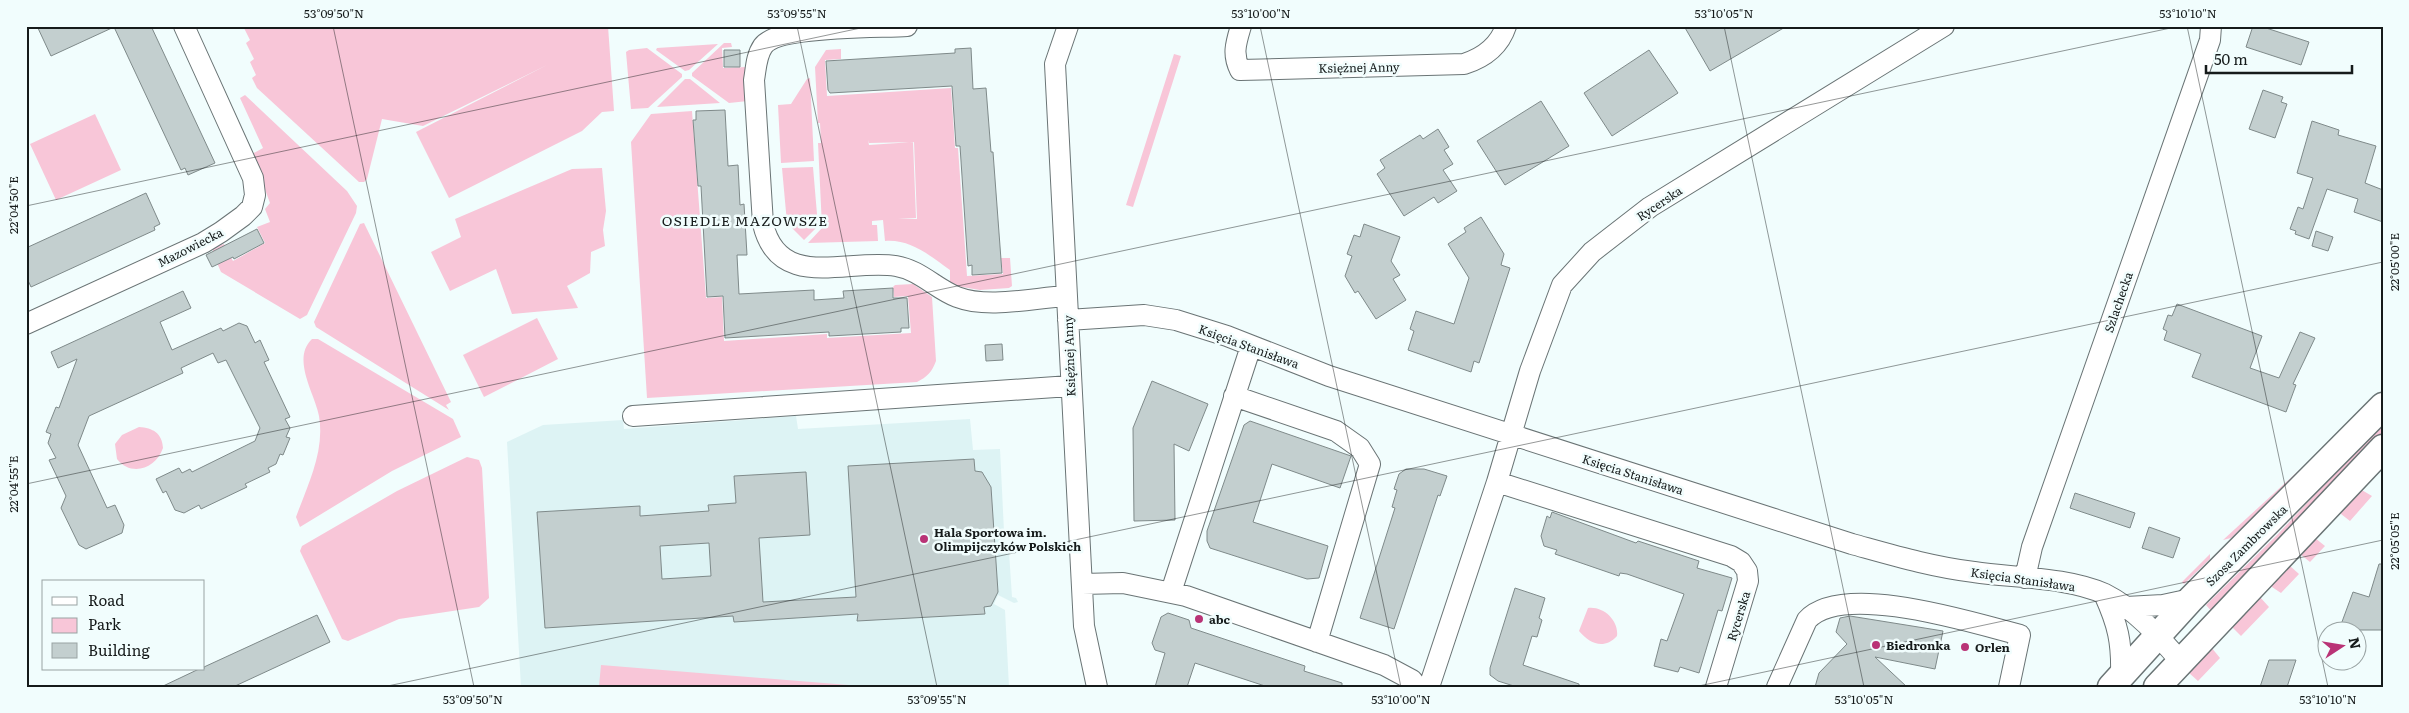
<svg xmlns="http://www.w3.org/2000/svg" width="2409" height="713" viewBox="0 0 2409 713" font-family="Literata,serif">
	<rect width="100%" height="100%" fill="#f1fdfd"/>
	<path fill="#ddf3f4" d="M796,416l2,13 172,-10 3,31 27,-1 5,103h4l3,45 4,1 2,4 -4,1 -16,-8 -4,9 11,6 4,77h-488l-14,-245 36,-17 80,-5 1,9z"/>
	<path fill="#f8c6d8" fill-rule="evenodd" d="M243,26h365l6,85 -12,1 -20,19 -133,67 -33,-66 131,-67 -124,61 -41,-7 -15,60 -3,3h-5l-102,-94 -5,-10 4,-3 -6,-13 4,-3 -8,-16 4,-3z
		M724,43h7l1,4 -10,1 1,20 23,-1 2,34 -19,2 -37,-27v-3z
		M718,44l-29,26 -4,1 -29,-21 1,-2z
		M647,48l35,26v3l-34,31 -17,1 -5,-57 3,-2z
		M841,49v10l-16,1 2,36 124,-8 4,60h3l9,128 36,-2 -2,-16h9l2,28 -3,2 -29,2 -30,-5v-15c-20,-14 -39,-31 -65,-29l-2,-21 -11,1v4h5l1,16 -70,2 14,-15 6,-1h-6l-4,-84h3l-1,-20h-2l-3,-56 11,-17zM868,140l1,3 45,-1 3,77h-19l18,-1 -3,-76 -44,3z
		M1174,54l7,2 -48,151 -7,-2z
		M810,78l4,83 -33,2 -3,-58 13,-1 16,-25z
		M685,79h5l30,24 -63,4z
		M245,95l102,96 10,15 -1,7 -49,102 -7,4 -79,-47 -8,-18v-6l11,-4 9,17 32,-18 -8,-16 13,-5 -5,-13 5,-6 -18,-49 11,-6 -23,-50z
		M692,111l14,187 16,-1 2,44 103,-7v4l84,-5 -3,-37 -14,1 -1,-10 2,-2 18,-1 19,13 4,64c-4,11 -9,16 -19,21l-270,16 -16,-256 20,-28z
		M95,114l26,56 -65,30 -26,-56z
		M813,167l5,59 -14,14 -17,-17 -5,-55z
		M602,168l4,43 -3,19 2,16 -14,6 -1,21 -23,13 11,22 -66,6 -16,-45 -46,22 -19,-39 30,-15 -6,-18 117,-50z
		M364,223l87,179 -5,3 3,5 -133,-83 -2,-5 46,-98z
		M537,318l21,41 -74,38 -21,-42z
		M312,339h6l135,80 8,18 -69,34 -92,56 -4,-10c12,-33 29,-66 23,-101 -4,-22 -28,-57 -7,-77z
		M2383,422v11l-170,180 -7,-8 72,-71z
		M139,427c14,1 23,6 24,21 -7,21 -32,29 -46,11l-2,-15 7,-9z
		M467,457l12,3 3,8 7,130 -10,9 -80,12 -51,22 -6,-2 -42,-88 2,-5 95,-55z
		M2308,462v4l-77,72 -8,2z
		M2360,489l12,7 -22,25 -9,-7v-4z
		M2315,538l10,8 -15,16 -10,-8z
		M2210,554v5l-26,25 -2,-2z
		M2290,566l9,8 -18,19 -9,-6 -1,-5 15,-15z
		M2259,596l10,11 -28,29 -8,-8v-4z
		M1588,608c16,-2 31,13 29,28 -13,14 -27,8 -38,-5z
		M2211,647l9,11 -22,23 -10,-9z
		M601,665l272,22h-264l-10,-1z"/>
	<path fill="#c3cfcf" stroke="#7f8a8a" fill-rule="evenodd" d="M37,26h114l64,137 -27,12 -3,-7 -4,2 -67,-143 -63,29z
		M1684,26h103l-77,45z
		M2253,26h7l49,16 -8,23 -55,-18z
		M971,48l2,41 13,-1 5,64h2l9,121 -30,2v-10l-4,1 -8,-120h-4l-4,-60 -122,7 -2,-3 -2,-29 129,-8v-4z
		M724,50h16v17h-16z
		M1649,50l29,43 -66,43 -28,-43z
		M2263,90l20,7 -2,5 6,2 -12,34 -26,-9z
		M1541,101l28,45 -64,39 -28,-44z
		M725,110l3,56 10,-1 2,40 4,-1 3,51h-10l2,39 75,-4v10l30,-2 -1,-7 50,-3v10h14l2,30h-8v4l-72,4v-4l-104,6 -2,-42 -16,1 -6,-111h-3l-5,-66h3v-9z
		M2312,121l27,9 -1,5 38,11 -11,37 18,7v32l-29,-10 4,-13 -31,-10 -18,50 -14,-5 1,-3 -6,-2 8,-22 5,2 10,-31 -16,-5z
		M1438,129l11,18 -5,3 9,14 -10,6 14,21 -19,12 -4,-6 -30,19 -27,-42 8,-6 -5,-8 40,-25 3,4z
		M146,193l14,31 -6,3 1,3 -124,57 -5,-11v-28z
		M1481,217l23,37 -3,11 9,3 -31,95 -5,-2 -3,11 -63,-22 6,-19 -4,-2 6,-18 38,13 15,-46 -21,-34 18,-12 -2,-4z
		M1364,224l36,13 -9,24 9,14 -7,4 13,21 -30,19 -18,-28 -3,2 -10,-17 7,-20 -5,-2 7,-19 6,2z
		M257,229l7,14 -30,16 -1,-2 -21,10 -6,-12z
		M2316,231l17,6 -5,14 -16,-5z
		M183,291l8,17 -31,14 12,28 49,-22 2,3 16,-8 8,3 8,17 5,-3 9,20 -5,2 26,55 -5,2 5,9 -4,9 4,1 -7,17 -3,-1 -4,10 -8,4 2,4 -25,12 2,3 -46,22 -2,-4 -15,8 -9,-3 -9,-19 -3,2 -7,-14 23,-11 3,5 8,-4 2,3 63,-31 5,-13 -34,-68 -8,3 -5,-10 -32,15 2,5 -94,43 -11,29 29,63 8,-3 9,20 -2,8 -36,16 -7,-4 -18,-37 5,-12 -17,-36 7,-2 -8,-15 3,-9 -5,-2 10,-25 3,1 18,-49 -19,9 -7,-16z
		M2177,304l85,32 -12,32 29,10 21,-46 15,6 -22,46 3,1 -10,27 -94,-35 9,-23 -37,-14 3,-9 -4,-2 5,-14 4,1z
		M1002,344l1,16 -17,1 -1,-16z
		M1152,381l56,23 -19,47 -15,-7 1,76 -41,1 -1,-93z
		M1250,421l101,35 -11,32 -68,-24 -19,58 75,24 -9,32 -12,1 -97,-31 -3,-7v-10l37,-106z
		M974,459l1,12 7,1 9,15 7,105 -7,14 -7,1 1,7 -128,7 1,-7 -124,8 -1,-6 -188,12 -8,-116 103,-6v10l69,-5 -1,-6 28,-2 -2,-27 72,-4 4,63 -51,3 4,64 93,-5 -8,-131zM709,543l2,33 -49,3 -2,-33z
		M1406,469h18l23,7 -7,20 -2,-1 -44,134 -34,-11 35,-110 -3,-1 5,-17 -3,-1 5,-15z
		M2075,493l60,20 -5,15 -60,-20z
		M1552,512l84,31 2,-2 61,20 -2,7 35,10 -10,33 -4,-1 -19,63 -19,-6 -2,5 -24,-6 7,-27 6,2 17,-47 -57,-20 -7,-1 -1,3 -64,-22 2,-4 -13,-4 -3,-10 6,-20 3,2z
		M2149,527l31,11 -7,20 -31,-10z
		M2379,564h4v66h-44l14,-38 16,5z
		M1515,588l30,10 -6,20 3,2 -5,17 -5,-1 -9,29 56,19v3h-62l-19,-6 -8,-6v-7z
		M1168,613l21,7 2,8 114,38 -1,5 38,12v4h-74l-73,-24 -8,24h-32l10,-34 -10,-3 -3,-7 9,-26z
		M317,615l13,27 -97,45h-72l38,-18h5v-2z
		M1850,616l93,15 -8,38 -60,-12 32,30h-92l4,-14 28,-29 -11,-12 4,-14z
		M2269,660h27l-9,27h-27z"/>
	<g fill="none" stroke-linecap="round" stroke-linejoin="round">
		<g stroke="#6a7475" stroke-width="22">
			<path id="minor" d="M907,26c-28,2 -129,-1 -144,20 -7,10 -7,23 -9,34l9,144c16,68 85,34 133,42 24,4 40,23 61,31 31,12 76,1 109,-1
				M1068,26l-13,38 29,562 13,61
				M1241,26c-5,17 -9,28 -1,44l224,-6c19,-6 35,-17 42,-38
				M1068,320l76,-5 32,5 51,16 102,40 523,168c40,11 80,23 122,28 40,6 93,5 131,22 30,15 54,42 76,68
				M26,324l177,-81 18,-11 22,-16 9,-9 3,-12 -2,-17 -69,-152
				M1234,396l102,35 24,17 10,16 -53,178
				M633,416l437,-30
				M1497,482l33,-111 32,-86 30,-33 58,-45 294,-181
				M2025,578l7,-31 178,-507 1,-14
				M1082,584l41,-1 63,13 198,69 28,15 5,7
				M1171,592l80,-246
				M2104,594c14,31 18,48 17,82
				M2126,607l37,-2 28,-6
				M1429,687l68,-205 234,74 10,6 6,9 1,10 -32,106
				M1777,687l30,-67c35,-39 167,3 213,15l-11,52"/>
		</g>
		<g stroke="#6a7475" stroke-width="29">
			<path id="major" d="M2111,687l80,-88 192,-193
				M2157,687l226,-239"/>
		</g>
		<use href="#minor" stroke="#fff" stroke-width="20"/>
		<use href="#major" stroke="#fff" stroke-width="26"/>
	</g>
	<path fill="none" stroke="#161b1b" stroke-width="1" stroke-opacity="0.45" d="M333,26l141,661M797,26l140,661M1260,26l141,661M1724,26l140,661M2187,26l141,661M26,206l844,-180M26,484l2154,-458M383,687l2000,-425M1694,687l689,-147"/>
	<g fill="#b93376" stroke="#f1fdfd" stroke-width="2">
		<circle cx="924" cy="539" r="5"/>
		<circle cx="1199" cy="619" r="5"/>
		<circle cx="1876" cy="645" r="5"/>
		<circle cx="1965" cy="647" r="5"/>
	</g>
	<g text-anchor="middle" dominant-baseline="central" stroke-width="5" stroke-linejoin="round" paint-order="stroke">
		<g font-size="12" fill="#161b1b" stroke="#f1fdfd">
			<text transform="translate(1359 67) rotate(-1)">Księżnej Anny</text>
			<text transform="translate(1659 203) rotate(-34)">Rycerska</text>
			<text transform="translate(190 247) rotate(-27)">Mazowiecka</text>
			<text transform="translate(2118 302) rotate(-71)">Szlachecka</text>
			<text transform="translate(1249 346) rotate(20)">Księcia Stanisława</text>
			<text transform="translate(1069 356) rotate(-92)">Księżnej Anny</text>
			<text transform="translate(1633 474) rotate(18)">Księcia Stanisława</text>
			<text transform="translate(2246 545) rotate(-45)">Szosa Zambrowska</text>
			<text transform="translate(2023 579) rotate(8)">Księcia Stanisława</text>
			<text transform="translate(1738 616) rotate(-73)">Rycerska</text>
		</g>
		<g font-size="12" font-weight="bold" fill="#161b1b" stroke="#f1fdfd" text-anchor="start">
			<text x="934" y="532">Hala Sportowa im.<tspan x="934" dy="14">Olimpijczyków Polskich</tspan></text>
			<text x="1209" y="619">abc</text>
			<text x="1886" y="645">Biedronka</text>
			<text x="1975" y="647">Orlen</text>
		</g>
		<g font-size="14" letter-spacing="1" fill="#161b1b" stroke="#f1fdfd">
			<text x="745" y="220">OSIEDLE MAZOWSZE</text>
		</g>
	</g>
	<rect width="2409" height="713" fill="none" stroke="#f1fdfd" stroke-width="55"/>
	<rect x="42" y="580" width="162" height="90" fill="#f1fdfd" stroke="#99a3a3"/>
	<rect x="52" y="597" width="25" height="8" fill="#ffffff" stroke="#99a3a3"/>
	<text x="88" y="606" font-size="15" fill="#161b1b">Road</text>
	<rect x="52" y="618" width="25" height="15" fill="#f8c6d8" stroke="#99a3a3"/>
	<text x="88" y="630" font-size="15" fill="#161b1b">Park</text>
	<rect x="52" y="643" width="25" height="15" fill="#c3cfcf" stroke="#99a3a3"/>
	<text x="88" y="656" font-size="15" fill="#161b1b">Building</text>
	<g transform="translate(2342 646) rotate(78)"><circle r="24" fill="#f1fdfd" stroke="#99a3a3"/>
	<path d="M0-4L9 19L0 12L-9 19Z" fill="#b93376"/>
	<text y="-8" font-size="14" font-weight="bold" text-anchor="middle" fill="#161b1b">N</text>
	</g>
	<path d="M2206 65v8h146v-8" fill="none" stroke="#161b1b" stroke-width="2.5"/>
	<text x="2214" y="65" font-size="15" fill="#161b1b" stroke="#f1fdfd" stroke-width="4" paint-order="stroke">50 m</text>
	<rect x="28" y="28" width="2354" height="658" fill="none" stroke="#161b1b" stroke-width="2"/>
	<g font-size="12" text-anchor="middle" fill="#161b1b">
		<text x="334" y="18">53°09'50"N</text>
		<text x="797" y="18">53°09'55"N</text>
		<text x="1261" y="18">53°10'00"N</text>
		<text x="1724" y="18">53°10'05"N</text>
		<text x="2188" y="18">53°10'10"N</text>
		<text transform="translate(14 205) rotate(-90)" y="4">22°04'50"E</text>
		<text transform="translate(2395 262) rotate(-90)" y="4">22°05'00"E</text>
		<text transform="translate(14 484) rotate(-90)" y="4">22°04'55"E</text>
		<text transform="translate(2395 541) rotate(-90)" y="4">22°05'05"E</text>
		<text x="473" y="704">53°09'50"N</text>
		<text x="937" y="704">53°09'55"N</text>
		<text x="1401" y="704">53°10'00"N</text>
		<text x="1864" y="704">53°10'05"N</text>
		<text x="2328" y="704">53°10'10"N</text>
	</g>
</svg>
